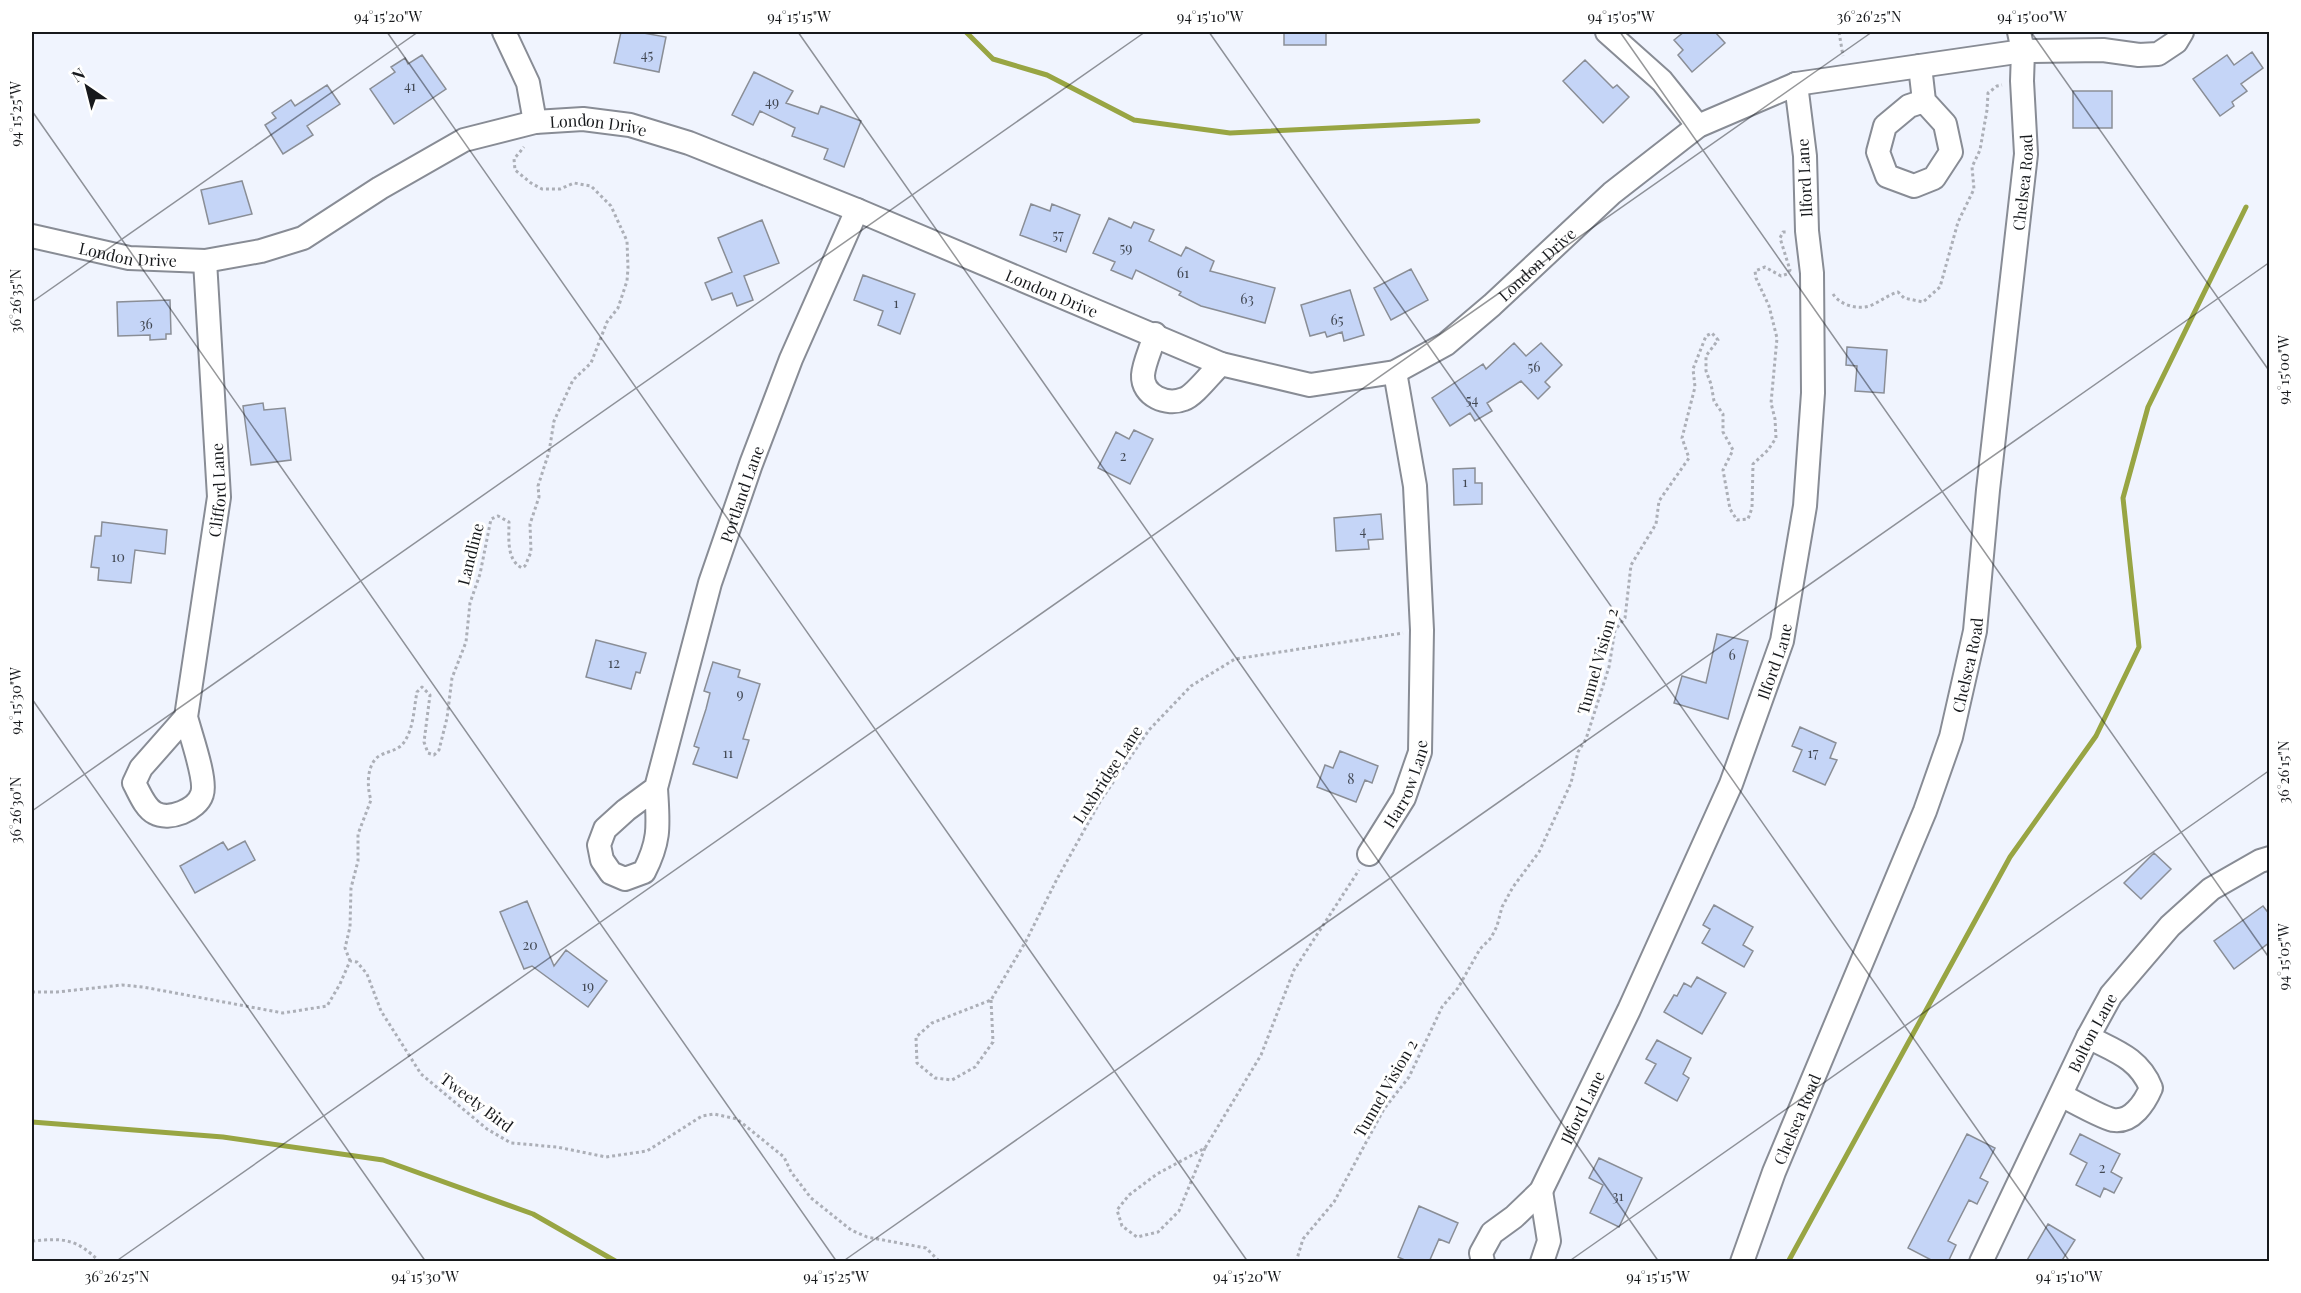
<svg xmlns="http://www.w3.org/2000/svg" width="2301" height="1293" viewBox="0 0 2301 1293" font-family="'Playfair Display',serif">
	<rect width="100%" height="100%" fill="#f0f4fe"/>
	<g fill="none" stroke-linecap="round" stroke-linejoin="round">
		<path stroke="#98a543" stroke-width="5" d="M966,32l27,27 54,16 87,45 96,13 248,-12
			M32,1122l191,15 160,23 150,54 84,48
			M1788,1262l222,-405 86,-121 43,-89 -16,-149 25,-91 98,-200"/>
	</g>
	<path fill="#c5d5f7" stroke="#8a8e96" stroke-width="1.5" d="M621,32h17l28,5 -7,35 -45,-9z
		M1284,32h42v13h-42z
		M1684,32h31l10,11 -33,29 -14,-17 5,-5 -9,-10z
		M2252,52l11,16 -22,16 6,7 -15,11 2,4 -14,10 -27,-37 34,-24 7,10z
		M422,55l24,34 -52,35 -24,-35 25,-17 -4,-5 14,-9 3,6z
		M1585,60l28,28 4,-3 12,12 -26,26 -40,-42z
		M754,72l39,19 -7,12 32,11 3,-8 40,15 -17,46 -20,-8 4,-10 -36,-13 3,-8 -35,-17 -7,14 -21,-10z
		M327,85l13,19 -33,22 6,9 -30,19 -18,-29 11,-7 -4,-5 19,-13 4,6z
		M2073,91h39v37h-39z
		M242,181l10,33 -43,10 -8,-34z
		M1031,204l19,7 2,-7 28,11 -14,37 -46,-17z
		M1109,218l22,10 3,-6 20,8 -5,11 32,15 5,-9 28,14 -4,10 65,17 -10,35 -64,-17 -22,-11 2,-3 -45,-22 -4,9 -21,-9 4,-8 -22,-9z
		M762,220l17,43 -35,13 9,24 -16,6 -5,-13 -20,7 -7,-17 27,-11 -14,-34z
		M1411,269l17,31 -37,20 -17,-32z
		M863,275l52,19 -15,40 -22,-9 5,-14 -29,-11z
		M1350,290l14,45 -20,6 -2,-9 -15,5 -2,-5 -15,4 -9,-31z
		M170,300l1,34h-5v5l-16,1v-5l-32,1 -1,-34z
		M1514,343l12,13 15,-13 21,22 -17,17 5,5 -12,12 -17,-18 -34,22 5,8 -17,10 -5,-8 -20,13 -18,-28 51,-34 3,5z
		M1847,347l40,3 -3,43 -29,-2 2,-25 -11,-1z
		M263,403l1,7 21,-2 6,52 -40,5 -8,-59z
		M1134,430l19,9 -23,45 -32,-16 18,-36 13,7z
		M1475,468v15h7v21l-28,1 -1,-36z
		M1381,514l2,25 -15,1 1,9 -33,2 -2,-33z
		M102,522l65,8 -2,24 -30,-4 -4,33 -33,-3 1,-12 -8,-1 4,-31h6z
		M1717,634l31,7 -20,78 -54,-16 8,-27 24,7z
		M596,640l50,13 -6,20 -4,-1 -5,17 -45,-12z
		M713,662l27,8 -2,7 22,7 -17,55 6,1 -12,38 -44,-14 6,-16 -5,-2 12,-37 4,-16 -6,-2z
		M1800,727l36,16 -6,15 7,2 -12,25 -32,-14 9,-21 -10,-4z
		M1340,751l38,15 -6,17 -7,-3 -9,22 -39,-15 8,-22 8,3z
		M245,841l10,19 -60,33 -15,-27 43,-24 5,8z
		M2154,853l17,16 -30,30 -17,-16z
		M527,901l27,65 12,-16 41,31 -19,26 -56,-41 -8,3 -24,-57z
		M1714,905l39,22 -10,18 10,6 -9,16 -42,-24 8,-14 -7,-4z
		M2263,906l7,9v27l-36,27 -20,-28z
		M1697,977l29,16 -24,41 -38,-22 10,-17 3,1 7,-13 7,4z
		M1657,1040l34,18 -8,16 6,4 -12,23 -32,-18 11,-19 -10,-5z
		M1967,1134l28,14 -15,30 8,4 -11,22 -8,-4 -21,41 8,4 -8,17h-13l-27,-14z
		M2080,1134l40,20 -9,18 11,6 -8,15 -10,-5 -4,9 -24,-12 11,-22 -17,-9z
		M1599,1158l43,20 -23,49 -29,-14 13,-28 -14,-7z
		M1419,1206l39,17 -9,20 -10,-4 -10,23h-20l-11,-5z
		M2048,1224l27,16 -14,22h-35z"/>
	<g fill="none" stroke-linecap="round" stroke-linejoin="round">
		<g stroke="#888c95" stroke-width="26">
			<g id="minor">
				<path d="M504,32l24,51 7,39"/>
				<path d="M1607,32l55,49 36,45"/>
				<path d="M1920,66l4,35 21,23 6,28 -17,26 -20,8 -27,-10 -9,-24 7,-26 24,-20 15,-5"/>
				<path id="s1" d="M32,236l97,22 76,3 56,-10 42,-13 77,-50 84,-48 71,-18 48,-3 47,6 59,18 168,67 364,154 89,21 85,-13 51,-28 46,-39 120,-112 86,-67 98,-42 227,-33 80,-1 36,5 19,-1 18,-12 6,-10"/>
				<path d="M1155,334c-3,13 -11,28 -12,41 -1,21 24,31 41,24 10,-3 28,-27 37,-35"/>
				<path id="s2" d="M186,717c4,16 21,63 16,77 -5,16 -33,27 -47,19 -10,-5 -16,-21 -21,-30l7,-15 45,-51 33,-220 -14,-236"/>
				<path id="s3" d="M656,788c2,36 5,51 -12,84l-19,7 -14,-6 -9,-13 -3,-15 6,-16 21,-19 30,-22 54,-205 41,-119 40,-105 66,-149"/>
				<path id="s4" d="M1369,854l35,-56 16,-46 2,-122 -7,-144 -20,-114"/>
				<path d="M2061,1095c11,6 42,23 52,25 19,3 32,-18 38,-32 -12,-30 -36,-37 -63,-51"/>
				<path d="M1541,1191l8,50 -7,21"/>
				<path id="s5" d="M1483,1262l-2,-9 11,-20 22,-16 27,-26 88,-181 102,-226 51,-143 23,-135 8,-113 -1,-120 -5,-42 -2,-75 -9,-72"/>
				<path id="s6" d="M1742,1262l32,-90 151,-361 26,-74 24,-106 13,-141 38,-336 -4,-73 1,-30 -4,-19"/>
				<path id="s7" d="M1981,1262l107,-225 23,-42 59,-69 41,-37 49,-28 10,-3"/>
			</g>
		</g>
		<path stroke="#acafb7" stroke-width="3" stroke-dasharray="3 3" stroke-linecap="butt" d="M1839,32l4,24
			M1833,294c7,11 26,17 39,11 9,-4 16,-10 26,-13l6,6 19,4 17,-15 18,-65 16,-33 -2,-22 8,-17 7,-40 1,-17 9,-7 5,-1
			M350,961l-5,-13 5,-21 1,-39 7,-27v-27l13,-34c-4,-12 -5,-35 8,-44 11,-6 21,-5 27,-17 8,-14 8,-32 11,-47l5,-5 8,8 -6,47 4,11 6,2 5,-5 8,-32 5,-40 14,-36 4,-39 10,-29 11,-55 7,-3 11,6c0,15 -3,38 13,46l3,-2 6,-14 -1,-28 9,-27 -1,-11 11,-34 5,-31 19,-41 18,-17 16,-41 11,-14 9,-27 1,-13 -1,-27 -16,-35 -20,-20 -17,-3 -14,6h-18l-11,-6 -16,-13 -1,-11 10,-12
			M32,992h25l65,-7 21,2 140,26 44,-7 13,-22 10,-23 7,1 10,12 14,37 40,63 66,55 24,14 46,4 49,10 41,-6 55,-35 12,-2 23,5 47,38 7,15 20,26 40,32 16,7 59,11 14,14
			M991,1000l2,42 -18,25 -23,13 -17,-2 -18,-15 -1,-26 16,-14 59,-23 35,-59 31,-62 44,-79 48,-70 42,-44 44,-27 168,-26
			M1205,1148l-26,63 -21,21 -21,5 -15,-11 -5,-16 12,-15 28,-21 48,-26 56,-93 33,-85 65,-100
			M32,1241c31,-3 44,-3 68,21
			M1296,1262l7,-23 31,-37 50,-93 25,-32 33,-70 16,-19 22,-39 11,-11 6,-12 5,-19 11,-20 26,-35 32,-69 7,-31 8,-13 23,-72 6,-37 10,-12 6,-53 25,-41 3,-23 30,-43 -7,-20 13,-51 -2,-18 13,-33 6,-3 6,7 -12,16v15l5,13 3,17 9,13v18l10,18 -10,20 7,39 7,11 11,-1 4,-11 1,-44 15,-14 8,-12 -1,-19 -4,-16 6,-65 -8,-32 -13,-28 -1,-7 10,-4 16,9 6,-2 3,-4 -10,-32 3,-6h3"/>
		<use href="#minor" stroke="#fff" stroke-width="22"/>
	</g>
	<path fill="none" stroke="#17191c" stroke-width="1.5" stroke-opacity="0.45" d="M387,32l861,1230M798,32l861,1230M1209,32l861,1230M1620,32l650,927M2031,32l239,340M32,111l805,1151M32,302l386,-270M32,699l394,563M32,811l1113,-779M115,1262l1757,-1230M842,1262l1428,-1000M1568,1262l702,-492"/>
	<g text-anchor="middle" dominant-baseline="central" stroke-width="6" stroke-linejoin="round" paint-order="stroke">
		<g font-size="14" fill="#424853">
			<text x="647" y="54">45</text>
			<text x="410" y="85">41</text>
			<text x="772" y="101">49</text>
			<text x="1058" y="234">57</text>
			<text x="1126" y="247">59</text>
			<text x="1183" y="272">61</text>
			<text x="1247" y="298">63</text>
			<text x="896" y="302">1</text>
			<text x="1337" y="319">65</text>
			<text x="146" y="323">36</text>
			<text x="1534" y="366">56</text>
			<text x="1472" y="399">54</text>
			<text x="1123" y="455">2</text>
			<text x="1465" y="481">1</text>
			<text x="1363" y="530">4</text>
			<text x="118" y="556">10</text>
			<text x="1732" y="654">6</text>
			<text x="614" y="662">12</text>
			<text x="740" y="693">9</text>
			<text x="728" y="752">11</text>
			<text x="1813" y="752">17</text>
			<text x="1351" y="778">8</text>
			<text x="530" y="944">20</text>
			<text x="588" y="985">19</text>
			<text x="2102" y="1167">2</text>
			<text x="1618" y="1195">31</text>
		</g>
		<g font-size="16" fill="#17191c" stroke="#fff">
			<text stroke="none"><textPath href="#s1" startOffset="602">London Drive</textPath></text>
			<text transform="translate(1804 178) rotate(-93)">Ilford Lane</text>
			<text stroke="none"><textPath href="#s6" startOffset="1125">Chelsea Road</textPath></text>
			<text stroke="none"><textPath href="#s1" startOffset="98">London Drive</textPath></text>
			<text stroke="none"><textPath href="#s1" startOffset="1628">London Drive</textPath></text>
			<text stroke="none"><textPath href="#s1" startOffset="1088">London Drive</textPath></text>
			<text stroke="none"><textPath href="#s2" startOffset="486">Clifford Lane</textPath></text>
			<text stroke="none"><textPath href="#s3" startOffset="542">Portland Lane</textPath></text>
			<text transform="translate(470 554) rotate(-76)">Landline</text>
			<text stroke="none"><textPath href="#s5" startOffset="676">Ilford Lane</textPath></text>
			<text transform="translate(1597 661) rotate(-74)">Tunnel Vision 2</text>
			<text stroke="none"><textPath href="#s6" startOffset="639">Chelsea Road</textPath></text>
			<text transform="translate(1107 774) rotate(-57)">Luxbridge Lane</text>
			<text stroke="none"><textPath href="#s4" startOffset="80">Harrow Lane</textPath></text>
			<text stroke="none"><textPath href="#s7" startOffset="255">Bolton Lane</textPath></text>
			<text transform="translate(1385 1088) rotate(-60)">Tunnel Vision 2</text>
			<text transform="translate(477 1102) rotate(37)">Tweety Bird</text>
			<text stroke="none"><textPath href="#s5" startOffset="190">Ilford Lane</textPath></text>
			<text stroke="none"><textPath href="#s6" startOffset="153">Chelsea Road</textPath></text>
		</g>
	</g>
	<rect width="2301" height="1293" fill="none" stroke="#ffffff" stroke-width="66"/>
	<g transform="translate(87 87) rotate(325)" stroke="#ffffff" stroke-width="4.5" paint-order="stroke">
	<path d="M0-4.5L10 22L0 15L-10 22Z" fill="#17191c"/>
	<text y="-9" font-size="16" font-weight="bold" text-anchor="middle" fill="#17191c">N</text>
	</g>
	<rect x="33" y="33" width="2235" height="1227" fill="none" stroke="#17191c" stroke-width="2"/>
	<g font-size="15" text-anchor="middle" fill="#17191c">
		<text x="388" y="22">94°15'20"W</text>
		<text x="799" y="22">94°15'15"W</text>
		<text x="1210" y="22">94°15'10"W</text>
		<text x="1621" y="22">94°15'05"W</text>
		<text x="1869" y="22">36°26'25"N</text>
		<text x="2032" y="22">94°15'00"W</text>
		<text transform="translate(16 114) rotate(-90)" y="5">94°15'25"W</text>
		<text transform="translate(16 301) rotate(-90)" y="5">36°26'35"N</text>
		<text transform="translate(2284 370) rotate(-90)" y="5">94°15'00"W</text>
		<text transform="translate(16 701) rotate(-90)" y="5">94°15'30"W</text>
		<text transform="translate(2284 772) rotate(-90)" y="5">36°26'15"N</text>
		<text transform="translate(16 810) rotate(-90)" y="5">36°26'30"N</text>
		<text transform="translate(2284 957) rotate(-90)" y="5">94°15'05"W</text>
		<text x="117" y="1282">36°26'25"N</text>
		<text x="425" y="1282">94°15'30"W</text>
		<text x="836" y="1282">94°15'25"W</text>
		<text x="1247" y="1282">94°15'20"W</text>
		<text x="1658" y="1282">94°15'15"W</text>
		<text x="2069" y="1282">94°15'10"W</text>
	</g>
</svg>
